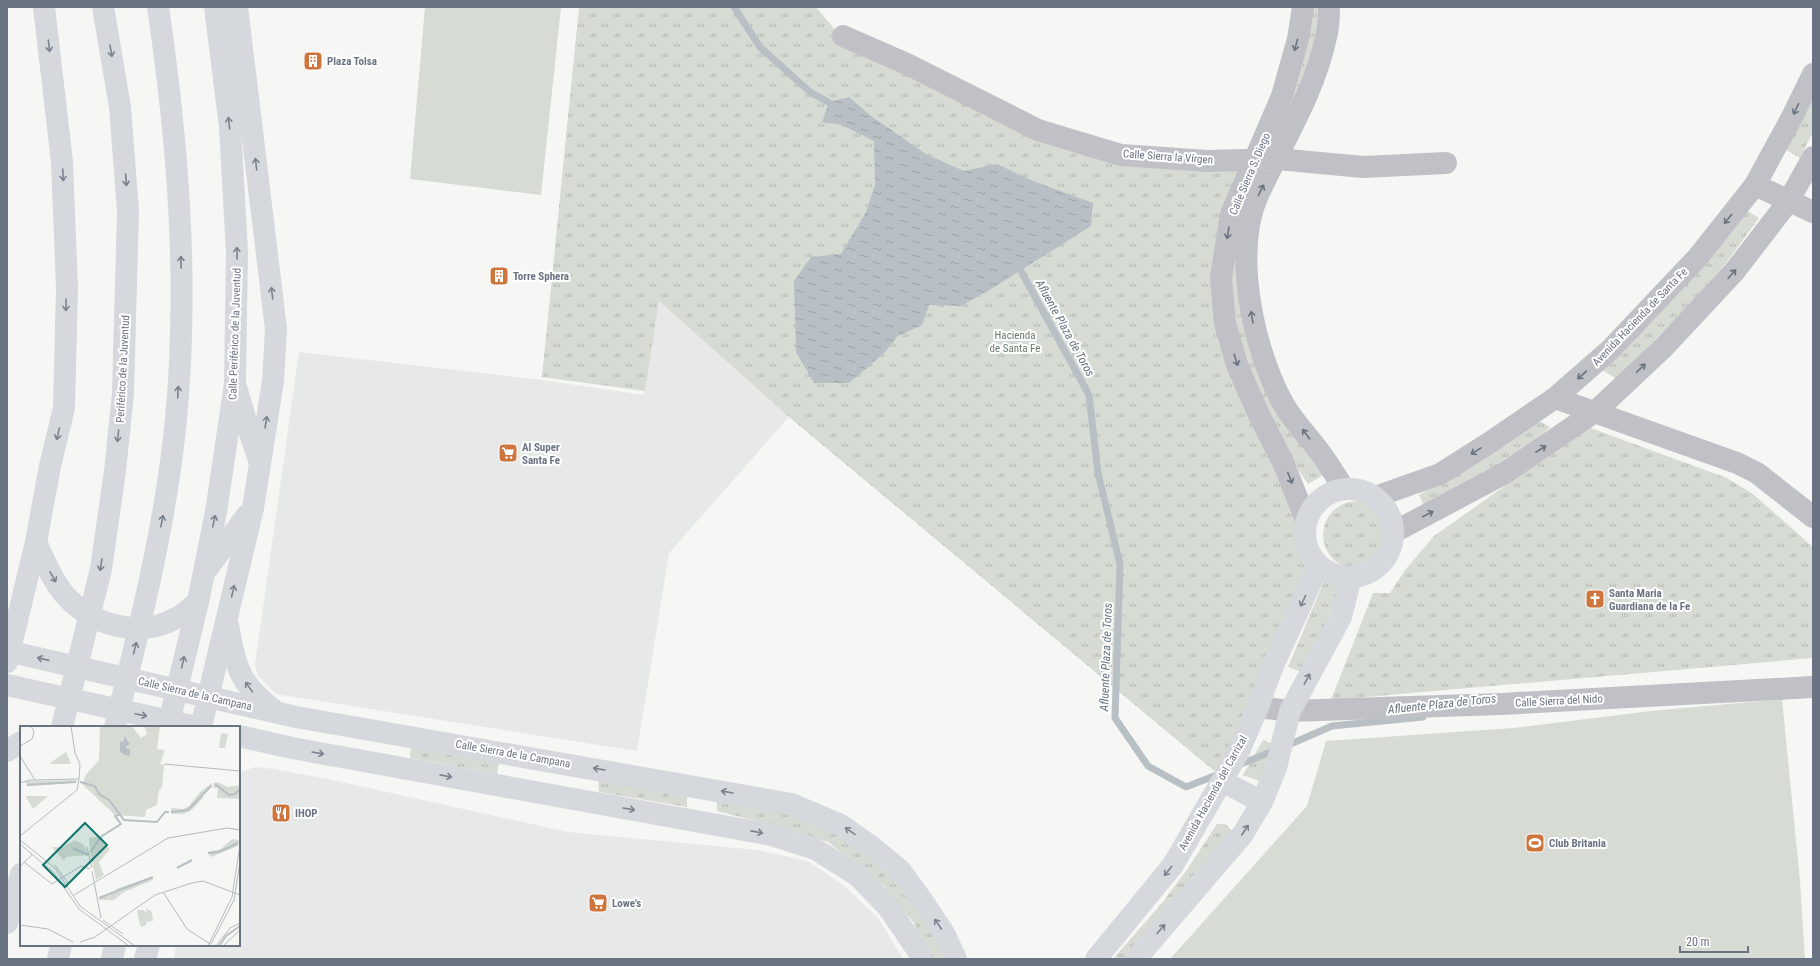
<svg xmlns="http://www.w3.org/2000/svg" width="1820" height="966" viewBox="0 0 1820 966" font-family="'Roboto Condensed',sans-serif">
	<defs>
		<pattern id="park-tufts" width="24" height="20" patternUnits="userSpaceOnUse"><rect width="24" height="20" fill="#d6dbd4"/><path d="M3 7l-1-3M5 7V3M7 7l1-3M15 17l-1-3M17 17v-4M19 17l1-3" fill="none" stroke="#b2b6b1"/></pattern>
		<pattern id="water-ripples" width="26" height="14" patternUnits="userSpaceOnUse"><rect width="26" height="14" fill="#b8c0c6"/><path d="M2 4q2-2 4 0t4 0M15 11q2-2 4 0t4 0" fill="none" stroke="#9aa0a6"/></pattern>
	</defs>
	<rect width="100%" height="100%" fill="#f6f7f4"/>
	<path fill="#e7e8e8" d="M659,301l130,116 -120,136 -32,198 -361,-57 -18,-18 -3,-12 44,-312 243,28 102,15z
		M255,767l18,2 55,10 240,53 189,18 51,11 38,26 33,32 24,40h-729l2,-14h63v-172z"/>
	<path fill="url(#park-tufts)" d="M579,7h237l26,31 206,101 202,23 -34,114 62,189 34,92 -29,114 -53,113 -441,-367 -130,-116 -14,90 -103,-14z
		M1308,7h21l-2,18 -47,105z
		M1813,85v47l-13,26 -19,-11z
		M1744,209l15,9 -44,60 -98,101 -17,-10z
		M1237,218l9,79 79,177 -17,10 -15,-22 -54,-108 -13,-61z
		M1537,420l13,7 -7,7 -40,28 -78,46 -6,-13z
		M1588,427l139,51 26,16 60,53v111l-482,42 42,-107h17l15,-23 29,-34z
		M1323 535a34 34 0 1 1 68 0a34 34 0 1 1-68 0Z
		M1325,579l15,8 -33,87 -19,-7z
		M1263,740l20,8 -16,36 -24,-9z
		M411,742l88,19 -2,13 -87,-16z
		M598,778l89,15v14l-88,-15z
		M717,798l48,9 42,14 26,10 22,13 48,43 34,55 7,17h-15l-15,-36 -31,-38 -55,-43 -33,-11 -78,-20z
		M1217,824h8l11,10 -105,125h-18l49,-56 24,-32z"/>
	<path fill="#d6dbd4" d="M425,7h136l-20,188 -131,-16z
		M1782,699l18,182 5,78h-635l137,-153 19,-65 187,-13 138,-17z"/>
	<path fill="url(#water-ripples)" d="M849,97l22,19 55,38 38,17 33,-7 36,17 60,22 -2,23 -103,65 -27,15 -32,-1 -7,20 -24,11 -15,18 -34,29h-35l-18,-31 -2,-71 17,-24 30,-3 25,-42 9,-27 -1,-44 -32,-16 -20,-3 7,-20z"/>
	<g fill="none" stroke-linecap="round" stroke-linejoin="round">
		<path stroke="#b8c0c6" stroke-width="7" d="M734,7l26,40 50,45 27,15
			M1017,264l72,131 9,78 22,91 -5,154 33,48 38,21 33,-13
			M1286,746l46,-20 91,-9
			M1236,766l40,-16"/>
		<path stroke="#bfc1c6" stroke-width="22" d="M1303,7l-5,32 -16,57 -51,118 -10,64 4,45 12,42 22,50 24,47 23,58
			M1329,7c0,10 0,20 -3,30 -12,57 -44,106 -68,158 -26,58 -4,157 26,210 10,17 24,31 35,46 9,12 17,25 25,38
			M843,36l64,28 131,66 83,25 86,6 70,-2 86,8 83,-4
			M1755,185l58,27
			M1555,398l182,65 20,10 56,44
			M1375,497l65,-23 49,-31 66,-45 56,-49 87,-92 57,-72 36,-66 22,-45
			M1394,532l111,-59 91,-62 67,-63 71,-76 54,-70 25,-45
			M1258,707l32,4 211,-7 312,-17"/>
		<path stroke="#d5d8dc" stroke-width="22" d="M237,390l12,41 10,29
			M1305 533a44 44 0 1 1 88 0a44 44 0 1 1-88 0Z
			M36,542c8,17 16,39 29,53 27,31 76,44 113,22 7,-4 13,-10 20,-15
			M208,568l39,-53
			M228,625c8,43 11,59 47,86
			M7,651l289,66 495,87 50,21 31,22 28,23 22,30 22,33 12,26
			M7,662l29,-120 14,-76 14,-58 3,-120 -5,-126 -18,-155
			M7,685l190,42
			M168,727l30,-125 18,-90 19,-128 2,-132 -7,-125 -15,-120
			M201,727l52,-219 20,-127 3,-52 -39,-322
			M239,736l53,12 480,87 43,14 43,27 30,31 30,44 3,8
			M7,751l14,-9
			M1222,781l40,21
			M112,959l3,-14
			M145,959l4,-14
			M1096,959l77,-94 65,-112 20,-46 13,-37 48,-105
			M1136,959l107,-125 19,-32 14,-34 14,-57 51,-94 10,-40"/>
		<path stroke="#d5d8dc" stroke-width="22" d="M62,727l39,-158 14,-98 8,-78 5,-182 -8,-104 -17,-100
			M115,727c25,-102 51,-203 61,-308 13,-137 2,-276 -18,-412
			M7,923l14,-49
			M58,959l3,-14"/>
	</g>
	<defs><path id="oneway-shaft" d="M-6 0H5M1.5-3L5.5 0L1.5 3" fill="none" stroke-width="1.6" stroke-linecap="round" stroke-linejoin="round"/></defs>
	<g stroke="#6a7382">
		<use href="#oneway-shaft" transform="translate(1296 45) rotate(105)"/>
		<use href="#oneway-shaft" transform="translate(1796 109) rotate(116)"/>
		<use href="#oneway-shaft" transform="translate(1261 190) rotate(-63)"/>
		<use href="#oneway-shaft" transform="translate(1728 219) rotate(129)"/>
		<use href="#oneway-shaft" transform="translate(1228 233) rotate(99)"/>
		<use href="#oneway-shaft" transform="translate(1732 274) rotate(-48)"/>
		<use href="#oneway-shaft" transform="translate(1252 317) rotate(-99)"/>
		<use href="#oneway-shaft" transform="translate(1236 360) rotate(72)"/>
		<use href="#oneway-shaft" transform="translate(1641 368) rotate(-43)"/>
		<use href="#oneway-shaft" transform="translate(1582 375) rotate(139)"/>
		<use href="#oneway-shaft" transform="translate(1306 434) rotate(-127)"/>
		<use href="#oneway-shaft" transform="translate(1541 449) rotate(-33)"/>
		<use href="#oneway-shaft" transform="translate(1476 451) rotate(148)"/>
		<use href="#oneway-shaft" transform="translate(1290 478) rotate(68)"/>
		<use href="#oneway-shaft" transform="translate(1428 514) rotate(-28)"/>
	</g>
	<g stroke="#7a8290">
		<use href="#oneway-shaft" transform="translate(49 46) rotate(83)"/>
		<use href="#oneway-shaft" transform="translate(111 51) rotate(80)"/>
		<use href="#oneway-shaft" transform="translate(229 123) rotate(-96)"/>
		<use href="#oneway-shaft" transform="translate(256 164) rotate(-97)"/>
		<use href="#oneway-shaft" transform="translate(63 175) rotate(88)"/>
		<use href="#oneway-shaft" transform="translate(126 180) rotate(86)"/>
		<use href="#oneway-shaft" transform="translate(237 253) rotate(-91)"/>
		<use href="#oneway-shaft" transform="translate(181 262) rotate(-91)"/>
		<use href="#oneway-shaft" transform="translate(272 293) rotate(-97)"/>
		<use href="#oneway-shaft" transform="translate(66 305) rotate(91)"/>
		<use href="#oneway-shaft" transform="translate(178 392) rotate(-87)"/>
		<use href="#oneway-shaft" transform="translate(266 422) rotate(-81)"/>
		<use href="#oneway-shaft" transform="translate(58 434) rotate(103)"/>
		<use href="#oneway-shaft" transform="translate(118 436) rotate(96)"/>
		<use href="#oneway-shaft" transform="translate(162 521) rotate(-79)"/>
		<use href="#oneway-shaft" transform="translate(214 521) rotate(-78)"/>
		<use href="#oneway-shaft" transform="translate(101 565) rotate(99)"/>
		<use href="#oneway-shaft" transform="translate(53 577) rotate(60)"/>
		<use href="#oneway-shaft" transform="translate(233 591) rotate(-77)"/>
		<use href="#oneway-shaft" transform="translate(1303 601) rotate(115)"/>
		<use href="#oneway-shaft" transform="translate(135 648) rotate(-76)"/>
		<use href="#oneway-shaft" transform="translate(43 659) rotate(-167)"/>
		<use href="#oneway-shaft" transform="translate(183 662) rotate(-77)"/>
		<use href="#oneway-shaft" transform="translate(1307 679) rotate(-62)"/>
		<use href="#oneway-shaft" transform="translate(249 687) rotate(-125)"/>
		<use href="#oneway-shaft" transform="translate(141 715) rotate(12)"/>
		<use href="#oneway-shaft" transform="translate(318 753) rotate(10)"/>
		<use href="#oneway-shaft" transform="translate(599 769) rotate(-170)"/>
		<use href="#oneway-shaft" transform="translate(446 776) rotate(11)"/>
		<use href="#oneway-shaft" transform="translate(727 792) rotate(-170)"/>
		<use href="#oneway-shaft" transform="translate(629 809) rotate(10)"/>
		<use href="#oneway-shaft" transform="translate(1245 830) rotate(-57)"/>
		<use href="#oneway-shaft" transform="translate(850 831) rotate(-145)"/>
		<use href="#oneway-shaft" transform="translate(757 832) rotate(11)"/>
		<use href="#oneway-shaft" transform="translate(1168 871) rotate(128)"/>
		<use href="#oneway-shaft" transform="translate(938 924) rotate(-124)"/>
		<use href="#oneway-shaft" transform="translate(1161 929) rotate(-49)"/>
	</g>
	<defs>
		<g id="building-square" transform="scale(1)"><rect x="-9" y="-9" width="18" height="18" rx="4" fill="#ce753d" stroke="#fff"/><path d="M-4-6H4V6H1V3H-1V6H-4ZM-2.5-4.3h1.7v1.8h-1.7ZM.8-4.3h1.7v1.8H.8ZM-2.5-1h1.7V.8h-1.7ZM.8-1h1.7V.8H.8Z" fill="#fff"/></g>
		<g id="supermarket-square" transform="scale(1)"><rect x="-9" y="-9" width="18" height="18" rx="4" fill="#ce753d" stroke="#fff"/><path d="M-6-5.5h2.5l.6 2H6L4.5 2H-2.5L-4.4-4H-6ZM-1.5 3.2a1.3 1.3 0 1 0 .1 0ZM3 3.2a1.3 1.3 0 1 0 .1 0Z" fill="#fff"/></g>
		<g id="church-square" transform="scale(1)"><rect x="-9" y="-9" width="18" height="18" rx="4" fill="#ce753d" stroke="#fff"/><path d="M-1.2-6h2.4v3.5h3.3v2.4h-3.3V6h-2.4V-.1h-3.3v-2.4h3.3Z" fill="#fff"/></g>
		<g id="restaurant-square" transform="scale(1)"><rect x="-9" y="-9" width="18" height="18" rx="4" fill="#ce753d" stroke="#fff"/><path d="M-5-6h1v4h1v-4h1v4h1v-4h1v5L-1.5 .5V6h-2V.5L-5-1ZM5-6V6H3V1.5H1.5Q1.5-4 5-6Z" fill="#fff"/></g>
		<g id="stadium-square" transform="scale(1)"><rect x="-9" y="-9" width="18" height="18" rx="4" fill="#ce753d" stroke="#fff"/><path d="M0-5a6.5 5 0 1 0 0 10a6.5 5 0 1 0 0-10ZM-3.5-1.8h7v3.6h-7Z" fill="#fff"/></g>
	</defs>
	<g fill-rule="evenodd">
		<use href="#building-square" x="313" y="61"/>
		<use href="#building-square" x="499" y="276"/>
		<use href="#supermarket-square" x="508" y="453"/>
		<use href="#church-square" x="1595" y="599"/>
		<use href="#restaurant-square" x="281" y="813"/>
		<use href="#stadium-square" x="1535" y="843"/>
		<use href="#supermarket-square" x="598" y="903"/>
	</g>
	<g text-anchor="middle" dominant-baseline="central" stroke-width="4" stroke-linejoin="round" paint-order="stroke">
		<g font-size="11" font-weight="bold" fill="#6a7382" stroke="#fff" text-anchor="start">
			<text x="327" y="61">Plaza Tolsa</text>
			<text x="513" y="276">Torre Sphera</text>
			<text x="522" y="447">Al Super<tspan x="522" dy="13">Santa Fe</tspan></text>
			<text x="1609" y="593">Santa Maria<tspan x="1609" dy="13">Guardiana de la Fe</tspan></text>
			<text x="295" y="813">IHOP</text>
			<text x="1549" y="843">Club Britania</text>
			<text x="612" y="903">Lowe's</text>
		</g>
		<g font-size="11" fill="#6a7382" stroke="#fff">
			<text transform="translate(1168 157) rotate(4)">Calle Sierra la Vírgen</text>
			<text transform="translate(1250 174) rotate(-67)">Calle Sierra S. Diego</text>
			<text transform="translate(1640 317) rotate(-46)">Avenida Hacienda de Santa Fe</text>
			<text transform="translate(235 334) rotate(-88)">Calle Periférico de la Juventud</text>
			<text transform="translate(123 369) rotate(-87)">Periférico de la Juventud</text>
			<text transform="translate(195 694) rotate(13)">Calle Sierra de la Campana</text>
			<text transform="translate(1559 701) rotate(-3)">Calle Sierra del Nido</text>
			<text transform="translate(513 754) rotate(10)">Calle Sierra de la Campana</text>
			<text transform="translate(1213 793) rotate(-61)">Avenida Hacienda del Carrizal</text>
		</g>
		<g font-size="11" fill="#687a68" stroke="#fff">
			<text x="1015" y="335">Hacienda<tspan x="1015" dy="13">de Santa Fe</tspan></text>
		</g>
		<g font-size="12" font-style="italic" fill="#65737e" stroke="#fff">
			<text transform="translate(1065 328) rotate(61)">Afluente Plaza de Toros</text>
			<text transform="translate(1106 657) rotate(-88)">Afluente Plaza de Toros</text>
			<text transform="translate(1442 704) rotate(-6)">Afluente Plaza de Toros</text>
		</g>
	</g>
	<g transform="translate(20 726)">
		<rect width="220" height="220" fill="#f6f7f4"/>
		<path d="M80,0h32l9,12 6,-4 -3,-8h16l-3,23 8,1 -5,14 4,1 -2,22 -3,3 -2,15 -11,5 -1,7 -30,-2 -32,-30 2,-9 14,-16z" fill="#d6dbd4"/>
		<path d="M201,7l7,1 -3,14h-6zM46,26l5,12h-21v-1zM58,54l-10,3 -41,3 -2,-5zM197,56l11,5 12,-2v14l-23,-1 1,-10h-5l1,-5zM192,57v4l-9,7v4l-10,11 -9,5h-13v-6l12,1 6,-3 11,-14zM28,70l-15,13 -7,-12v-1zM80,110l1,1 -11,13 -1,-12zM212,113l7,1 -1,6 -27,11 -4,-5 14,-3zM55,114l9,5 5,10 -23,2 -2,4 -12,-14h11zM132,151l1,3 -29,12 -10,8h-15v-3l10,-1 9,-8z" fill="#d6dbd4"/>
		<path d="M120,44h5v5h3v10l-8,-1 2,-9zM96,46l7,1 -3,25 -9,-5zM80,114l10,9 -11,13 5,13 -8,5 -6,-28zM126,182l6,4 1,9 -6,1v-5l-1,8 -4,2 -2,-2 -3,-15h6l4,3z" fill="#d6dbd4"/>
		<path d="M104,10l6,8 -4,2 1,3h3v7l-7,-2 -3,-3v-9l4,-1z" fill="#b8c0c6"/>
		<path fill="none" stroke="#b8c0c6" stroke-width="2" d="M60,56l15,4 4,8 10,6 15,20 33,2 8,-10h4M195,58l14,11 6,-1 5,-5M7,59l49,-3M151,86l17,-2 23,-24M53,122l15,7M70,126l12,-16 19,-12 -6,-8 4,-1M188,127l11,-1 19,-9M157,142l15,-8M79,172l54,-21M199,220l7,-10 14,-10"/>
		<path fill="none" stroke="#b6babf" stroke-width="1" d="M0,20l12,-7 2,-7 -3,-6M0,30l15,24M144,38l76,7M0,57l10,-3 49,-1 1,-15 -5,-11 -4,-27M0,110l57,-46 2,-11M0,114l35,28 25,38 55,40M0,118l34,29 25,36 50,37M67,121l5,21M4,136l28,22 29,-18 9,3M35,139l13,18M0,140l12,-11M72,145l9,47M143,166l24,37 23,15M54,169l94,-57 59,-10 13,2M83,194l20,14M0,199l28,4 25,13M60,216l15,-5 60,-42 37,-12 11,-2 37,14M191,218l23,-44 6,-38M188,220l24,-49 8,-52M196,220l14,-18 10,-5M203,220l17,-16"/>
		<path fill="#0f766e" fill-opacity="0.15" stroke="#0f766e" stroke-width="2" d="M65,97l22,22 -42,42 -22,-22z"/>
		<rect width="220" height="220" fill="none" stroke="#6a7382" stroke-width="2"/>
	</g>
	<rect width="1820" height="966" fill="none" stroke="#6a7382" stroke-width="16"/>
	<path d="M1680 946v6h68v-6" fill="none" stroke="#6a7382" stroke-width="2"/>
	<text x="1686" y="946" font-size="12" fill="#6a7382" stroke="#ffffff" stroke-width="3" paint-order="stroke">20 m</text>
</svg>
